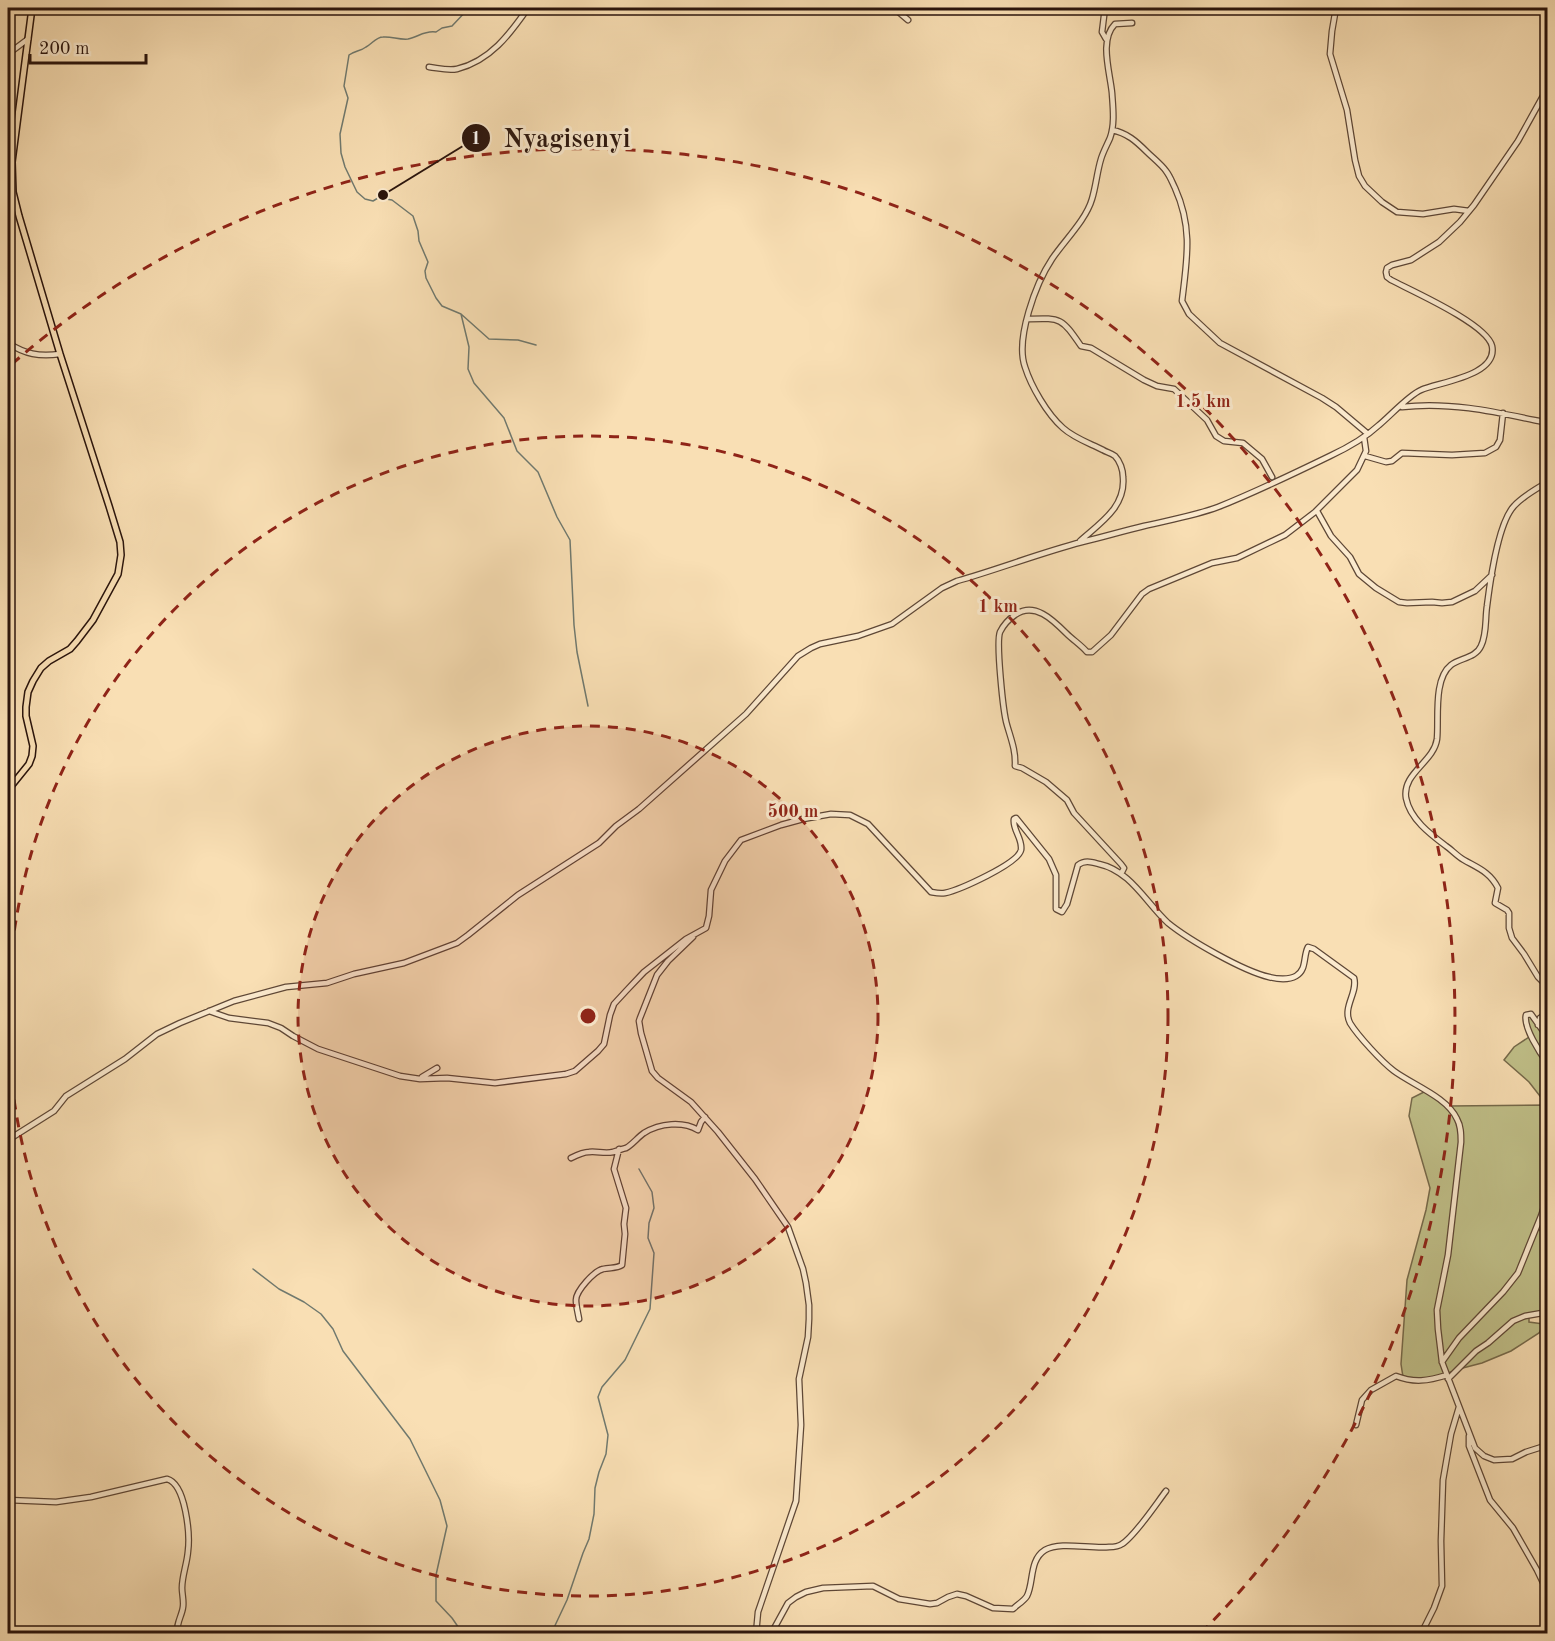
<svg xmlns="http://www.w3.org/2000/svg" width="1555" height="1641" viewBox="0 0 1555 1641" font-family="'Old Standard TT',serif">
	<rect width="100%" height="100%" fill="#f9dfb4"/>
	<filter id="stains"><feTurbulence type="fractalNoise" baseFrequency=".00333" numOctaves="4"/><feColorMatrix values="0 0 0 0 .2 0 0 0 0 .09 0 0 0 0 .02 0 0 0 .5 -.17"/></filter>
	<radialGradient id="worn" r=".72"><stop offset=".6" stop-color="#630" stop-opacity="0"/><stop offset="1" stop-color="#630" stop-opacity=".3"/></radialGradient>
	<path fill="#c1c18a" stroke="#766a4b" stroke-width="1.5" d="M1531,1014l16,22v69l-18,-23 -25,-22 10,-13 18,-12 -6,-20z
		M1428,1090l21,16 98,-1v93l-11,31 11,3v77l-18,8v5l15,2 -5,9 -28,18 -29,12 -23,6 -27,10 -29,-2 -2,-13 6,-84 19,-70 4,-22 -21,-72 3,-18z"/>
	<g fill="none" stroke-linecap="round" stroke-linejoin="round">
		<path stroke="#70796e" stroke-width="1.5" d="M469,8l-17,18 -10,2 -6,4c-11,-2 -18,5 -28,7 -9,1 -17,-3 -25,-2 -7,0 -11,7 -17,10 -5,4 -12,4 -17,8l-5,31 4,12 -8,36 1,19 4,14 12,25 8,7 8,2 10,-6 3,4 6,1 21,16 5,15 1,10 9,21 -3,9 1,7 10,20 6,8 19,8 28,25 29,1 18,5
			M461,314l8,33 -1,22 6,14 30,35 13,33 21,21 19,45 13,23 4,85 3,27 11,54
			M253,1269l26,20 25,13 17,12 12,15 10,22 67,88 30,61 7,26 -11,49v26l16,17 11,16
			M551,1634l16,-34 16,-47 6,-14 5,-25 1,-26 4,-16 7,-18 2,-19 -10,-38 4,-10 23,-27 25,-51 4,-56 -6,-15 1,-15 5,-15 -2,-16 -13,-23"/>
		<g stroke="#5e4736" stroke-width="7">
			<path id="minor" d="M894,8l14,12
				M1105,8l-3,24 4,7
				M1336,8l-4,23 -2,23 17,56 8,50 4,16 6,10 17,16 15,10 26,2 31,-5 15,2
				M8,54l20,-15
				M429,67c9,1 19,4 28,2 33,-8 53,-35 71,-61
				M1112,130c15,3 24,11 35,22 6,6 14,12 19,19 4,5 6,11 9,17 18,40 12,71 7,113l7,13 31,29 102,55 14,9 32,27
				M1027,319c34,-1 34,-2 54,27l10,2 53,32 13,6 17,3 33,31 9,16 8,5 19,2 19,16 10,18
				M8,343c17,11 31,14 52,11
				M1402,407c49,-6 98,6 146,16
				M1365,456l21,6 6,-1 10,-8 50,2 33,-2 11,-6 4,-7 3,-27
				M1548,482c-12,7 -25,14 -34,24 -16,17 -24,76 -27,100 -2,13 0,28 -6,40 -5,12 -21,12 -30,19 -18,14 -12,54 -14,74 -3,23 -35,34 -31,59 4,21 24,36 40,48 6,4 11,10 18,14 14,8 26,12 34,28l-3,15 12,7 2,3v15l3,10 12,16 14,23 10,10
				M1317,511l14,25 19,21 9,17 17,14 23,14 8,1 25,-1 10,1 10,-1 23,-11 17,-16
				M1080,541c20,-18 46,-34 43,-64 0,-7 -3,-16 -8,-21 -4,-3 -9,-4 -12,-6 -14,-7 -29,-12 -40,-22 -16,-14 -32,-42 -38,-61 -10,-28 11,-84 27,-108 12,-18 34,-39 40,-60 4,-13 5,-27 9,-40 2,-7 6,-14 9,-21 5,-14 3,-30 2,-45 -2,-21 -13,-53 3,-69l17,-1
				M1121,874l3,-6 -3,-4 -47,-51 -7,-13 -21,-18 -24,-14 -7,-2c1,-15 -4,-27 -8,-41 -4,-13 -11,-83 -7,-93 3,-6 9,-13 15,-17 19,-14 38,5 51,18 7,7 15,12 21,19h5l19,-17 31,-41 7,-5 63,-26 25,-5 48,-23 30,-23 42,-42 9,-19 -2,-14
				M693,937l-25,24 -11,14 -17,43 -1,3 2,12 11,38 6,7 33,24 27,30 37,47 33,48 15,42 3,14 3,22v14l-1,18 -9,42 2,46 -5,76 -38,111 -2,22
				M209,1011l20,7 39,5 13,5 12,8 25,13 82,27 20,3 27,-1 48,5 71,-9 9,-3 23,-20 6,-7 6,-29 4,-11 12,-13 18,-19 42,-33 20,-11 3,-12 2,-26 14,-29 16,-21 40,-15 22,-6 28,-5 19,1 18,9 63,68c5,1 9,2 14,1 14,-3 73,-29 76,-43 2,-11 -9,-21 -7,-31l2,-1 33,41 7,16v34l6,3 5,-8 11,-39c7,-5 13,-3 21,-1 32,7 47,39 69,59 21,17 75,48 101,54 8,2 20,3 27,-1 11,-6 7,-20 12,-29l6,2 40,29c4,15 -12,29 -4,45 8,13 32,39 44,48 19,14 53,26 63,48 4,7 4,15 4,23l-13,113 -11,55 1,19 4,33 33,86 9,8 10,4 18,-1 14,-7 22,-7
				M1538,1025l2,-7 8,-5
				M1548,1038l-17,-24 -5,1c-3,12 14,38 22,49
				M422,1077l15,-9
				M8,1140l46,-29 12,-15 59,-37 32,-25 23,-11 54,-22 52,-14 41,-4 27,-9 50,-11 53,-20 11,-8 50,-40 81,-52 17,-17 23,-17 107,-95 52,-58 13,-8 9,-4 38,-8 34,-12 50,-36 15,-7c42,-12 83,-28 125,-39 21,-5 41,-11 62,-16 25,-6 50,-10 74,-19 38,-15 75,-33 112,-51 17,-8 35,-18 49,-31 11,-9 30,-30 42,-35 18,-8 77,-14 71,-44 -5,-22 -80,-55 -101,-66l-4,-3 -1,-5 1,-4 5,-3 19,-5 28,-18 21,-20 14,-17 44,-64 30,-54
				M571,1158c6,-3 12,-6 18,-6 8,-1 16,2 24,0 3,-1 9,-3 13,-4 6,-3 12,-11 18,-15 16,-10 39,-12 54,-3l3,-8 4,-5
				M579,1319c-1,-6 -3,-13 -3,-19 0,-9 18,-29 27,-31 7,-2 13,0 19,-4l3,-31 -1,-10 2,-16 -12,-39 5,-20
				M1442,1362l17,-24 44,-46 15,-19 23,-57 7,-21
				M1448,1379l28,-28 12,-8 25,-22 12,-5 23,-4
				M1356,1425l6,-25 9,-10 25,-14c18,7 32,5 51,-1
				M1469,1436v10l21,54 23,28 24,42 11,23
				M8,1500l48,2 35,-5 76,-18c19,5 23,56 21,72 -1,13 -6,25 -6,37 0,6 2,13 1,19 -1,9 -8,18 -5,27
				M771,1634l17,-31 8,-6 10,-5 17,-4 50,-2 26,13 31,5 7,-1 11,-6 9,-3 9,2 27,12 20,1c4,-4 11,-8 14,-13 7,-14 2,-36 18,-46 15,-9 45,-1 64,-3 4,0 9,0 13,-3 13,-8 34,-40 44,-53
				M1421,1634l13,-26 8,-22 -1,-45 2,-61 8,-46 8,-27"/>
		</g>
		<g stroke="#2a140c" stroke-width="8">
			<path id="major" d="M8,790l21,-26 3,-8 1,-10 -7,-30v-9l2,-15 5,-11 8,-13 8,-7 21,-12 7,-8 16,-21 25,-46 3,-19 -1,-13 -11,-36 -49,-152 -41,-138 -6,-24 -1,-30 20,-154"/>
		</g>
		<use href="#minor" stroke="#fbeace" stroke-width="4.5"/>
		<use href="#major" stroke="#f9dfb4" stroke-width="5"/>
	</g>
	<circle cx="588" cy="1016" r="290" fill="#8f2418" fill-opacity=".12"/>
	<g fill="none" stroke="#8f2418" stroke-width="3" stroke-dasharray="10 8">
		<circle cx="588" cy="1016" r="290"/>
		<circle cx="588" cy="1016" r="580"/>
		<path d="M12 364A870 870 0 0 1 1203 1631"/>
	</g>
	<circle cx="588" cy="1016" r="9" fill="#8f2418" stroke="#fbeace" stroke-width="3"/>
	<g font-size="18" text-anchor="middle" font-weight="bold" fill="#8f2418" stroke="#fbeace" stroke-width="6" stroke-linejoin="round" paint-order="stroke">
		<text x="1203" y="407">1.5 km</text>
		<text x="998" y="612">1 km</text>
		<text x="793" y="817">500 m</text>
	</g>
	<path fill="none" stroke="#2a140c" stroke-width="2" d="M383 195L476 138"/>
	<g fill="#2a140c" stroke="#fbeace" stroke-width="2">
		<circle cx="383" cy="195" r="6"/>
		<circle cx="476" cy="138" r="15"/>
	</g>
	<g font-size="18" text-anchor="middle" font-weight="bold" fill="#fff">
		<text x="476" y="144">1</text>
	</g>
	<g font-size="26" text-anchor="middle" font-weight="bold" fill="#2a140c" stroke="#fbeace" stroke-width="6" stroke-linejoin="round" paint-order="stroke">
		<text x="567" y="147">Nyagisenyi</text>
	</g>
	<rect width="1555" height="1641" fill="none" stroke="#f9dfb4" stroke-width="30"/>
	<rect x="9" y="9" width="1537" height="1623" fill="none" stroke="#2a140c" stroke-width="3"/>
	<rect x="15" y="15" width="1525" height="1611" fill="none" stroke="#2a140c" stroke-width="1.5"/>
	<path d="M30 54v9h116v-9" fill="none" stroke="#2a140c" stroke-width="3"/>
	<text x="39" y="54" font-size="18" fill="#2a140c" stroke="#fbeace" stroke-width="4.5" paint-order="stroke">200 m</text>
	<rect width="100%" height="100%" filter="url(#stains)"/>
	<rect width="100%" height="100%" fill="url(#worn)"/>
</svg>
